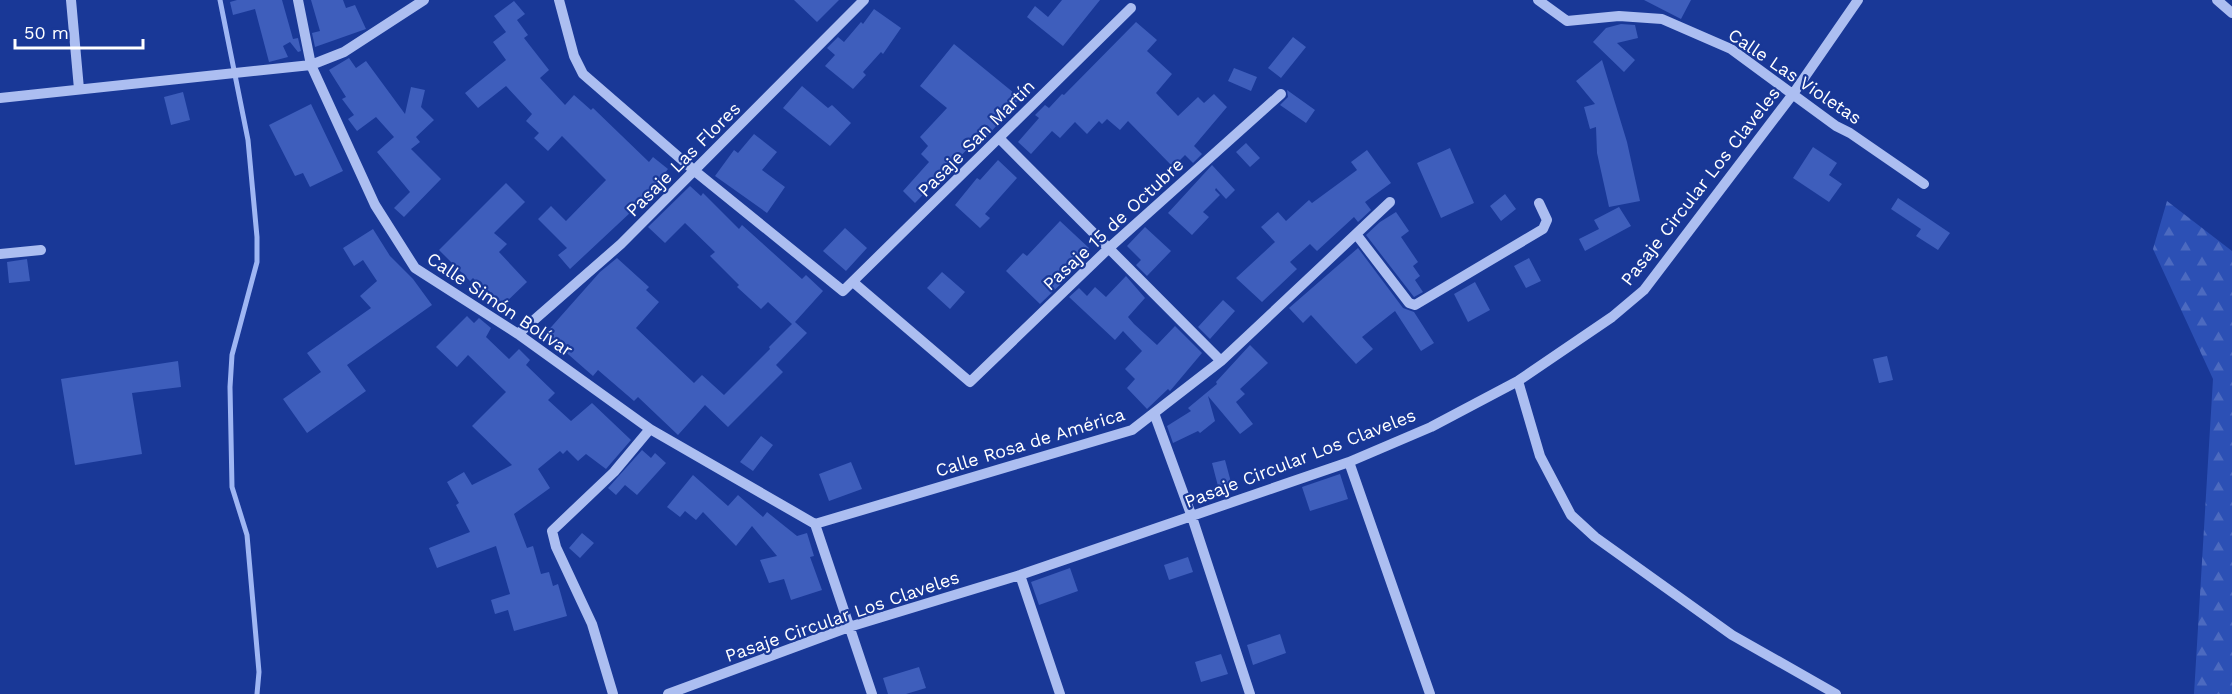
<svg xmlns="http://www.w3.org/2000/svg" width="2232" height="694" viewBox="0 0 2232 694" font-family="'Work Sans',sans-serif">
	<defs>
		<pattern id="forest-firs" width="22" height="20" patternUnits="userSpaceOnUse" patternTransform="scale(1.5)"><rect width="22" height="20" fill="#2c50b5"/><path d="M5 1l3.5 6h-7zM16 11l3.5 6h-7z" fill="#4c6ac0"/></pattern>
	</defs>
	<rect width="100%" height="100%" fill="#193897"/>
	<path fill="url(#forest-firs)" d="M2167,201l65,50v443h-38l19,-315 -60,-130z"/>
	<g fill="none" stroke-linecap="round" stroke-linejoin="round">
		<path stroke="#9fb6f3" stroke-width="5" d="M220,0l28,140 9,97v25l-25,93 -2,32 2,100 15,48 12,137 -2,22"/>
	</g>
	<path fill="#3e5ebc" d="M237,0h45l11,39 5,-1 3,13 -3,1 -8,-10 -7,4 5,11 -19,5 -14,-53 -22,6 -3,-13z
		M311,0h32l3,8 9,-3 11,24 -51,18 -3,-14 8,-2z
		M794,0h45l-22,22z
		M1062,0h38l-37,46 -36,-29 8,-11 13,11z
		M1644,0h47l-10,19z
		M514,1l11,13 -8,6 11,15 -4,3 25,32 -9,8 25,27 9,-10 17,15 2,-2 56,54 4,-5 15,12 -34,43 -2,-1 -62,58 -12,-14 9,-7 -29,-29 13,-13 15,15 40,-41 -44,-44 -14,15 -14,-13 5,-5 -13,-12 6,-7 -26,-28 -28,22 -13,-15 41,-33 -13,-18 13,-10 -12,-16z
		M874,9l27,19 -18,26 -2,-2 -18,20 3,3 -13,14 -28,-23 10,-11 -8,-7 11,-11 6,5 17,-20 2,2z
		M1136,22l21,18 -10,11 25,23 -16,19 22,23 20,-19 6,6 10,-9 13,13 -33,39 8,8 -9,9 -8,-8 -12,12 -45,-46 -8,9 -13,-11 -5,5 -3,-3 -12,13 -12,-12 -15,16 -8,-7 -21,23 -13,-12 21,-24 -4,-3 10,-10 4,3 13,-14 2,1z
		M1621,24l14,1 3,13 -21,5 18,17 -11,12 -31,-30 13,-14z
		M1293,37l13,10 -25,31 -13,-10z
		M954,44l66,54 -35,41 -4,-4 -66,68 -12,-12 26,-29 -8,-8 7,-8 -8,-9 27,-29 -27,-22z
		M349,58l7,10 10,-7 39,53 6,-27 14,3 -4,17 13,13 -18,17 4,5 -9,7 30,30 -37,38 -10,-9 16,-16 -33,-40 17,-15 -18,-20 -19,14 -9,-12 6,-4 -12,-16 4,-2 -17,-27z
		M1602,60l25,82 13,59 -31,6 -12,-54 -1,-26 -6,2 -6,-22 11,-3 -19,-23z
		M1234,68l23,9 -6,14 -23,-10z
		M802,86l26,22 4,-3 19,18 -21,23 -47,-38z
		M1287,90l28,20 -9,13 -26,-18 8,-8z
		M183,92l7,28 -19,5 -7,-28z
		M311,104l32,67 -33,16 -7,-14 -8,3 -26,-51z
		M754,134l23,18 -15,18 23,17 -18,26 -52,-37 19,-26 4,3z
		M1246,143l14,15 -10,9 -14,-15z
		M1813,147l24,16 -8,12 13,9 -13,18 -36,-24z
		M1450,148l24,55 -33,15 -24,-55z
		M1367,150l24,33 -26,19 6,8 -13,12 -4,-5 -37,34 -7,-7 -20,18 7,7 -35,33 -26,-24 39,-36 -14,-15 17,-15 8,9 23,-21 3,3 45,-33 -6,-8z
		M998,160l19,18 -32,36 5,4 -10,10 -25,-23 22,-27 3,2z
		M1212,165l23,25 -9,9 -10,-11 -1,2 5,5 -17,17 6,5 -17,18 -24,-22z
		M506,183l19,19 -31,31 13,11 -8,8 28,30 -26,25 -28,-29 -3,3 -31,-31z
		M690,186l11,10 2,-3 36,36 3,-4 60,54 4,-4 17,16 -28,31 12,11 -31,32 7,7 -55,55 -23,-22 -27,30 -40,-38 -4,4 -36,-31 -5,6 -48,-42 55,-62 17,-14 32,29 -3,3 13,12 -23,26 58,55 8,-8 22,20 46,-46 -1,-2 23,-23 -24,-22 -7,7 -24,-22 2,-2 -29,-29 5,-4 -30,-29 -20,20 -17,-16z
		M1505,194l11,15 -15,12 -11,-15z
		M1898,198l52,35 -12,17 -22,-14 5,-7 -30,-20z
		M1619,207l12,19 -46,25 -6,-12 20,-10 -5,-9z
		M1396,212l13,19 -8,6 17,25 -5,4 7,10 -5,4 8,12 -9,5 -48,-62 14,-13z
		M1060,221l29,27 -25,26 3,4 -27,26 -34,-33 17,-18 4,3z
		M1145,227l26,24 -24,25 -11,-11 5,-5 -14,-14z
		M845,228l22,20 -21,23 -23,-20z
		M373,229l17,27 23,23 19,26 -85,60 19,26 -59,42 -24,-34 38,-27 -14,-19 64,-45 -11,-12 17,-15 -14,-21 -9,6 -11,-18z
		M1358,248l45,60 11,4 20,31 -13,8 -26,-40 -33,26 11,12 -17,15 -45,-49 -8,8 -14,-15z
		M1529,258l12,23 -15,7 -12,-22z
		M27,259l3,22 -21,2 -2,-21z
		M942,272l23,20 -15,17 -23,-21z
		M1126,276l19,22 -17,19 6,7 23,21 18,-19 27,27 -32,38 -2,-2 -21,20 -20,-21 8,-9 -10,-10 17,-18 -19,-20 -8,9 -46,-43 10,-9 8,8 8,-9 11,10z
		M1475,282l15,28 -22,12 -14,-28z
		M1223,300l12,11 -25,28 -12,-12z
		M467,316l7,7 5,-5 12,10 -5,9 23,22 10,-10 11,11 -4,5 29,28 -7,7 23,21 21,-18 39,37 -25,29 -20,-15 -8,7 -11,-11 -4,4 -3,-3 -22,18 12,19 -36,26 13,34 6,-2 8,28 8,-2 4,14 5,-2 9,32 -53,15 -6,-21 -13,4 -4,-14 19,-6 -14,-48 -59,22 -8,-20 41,-16 -14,-27 3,-2 -12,-21 17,-10 8,13 40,-20 -40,-39 34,-34 -38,-37 -11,12 -21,-20z
		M1250,345l18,18 -28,26 5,5 -9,8 17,22 -13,10 -32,-38 7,25 -15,12 -2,-2 -25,12 -6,-17 24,-15 -3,-3 29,-24 -1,-2z
		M1887,356l6,24 -14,3 -6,-24z
		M178,361l3,26 -49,6 10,61 -67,11 -14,-86z
		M761,436l12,9 -20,26 -13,-9z
		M642,450l9,8 4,-5 11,10 -29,32 -12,-10 -9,10 -8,-7z
		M1225,460l7,26 -13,4 -7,-27z
		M851,462l11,27 -33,12 -10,-27z
		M1340,474l8,25 -38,12 -8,-24z
		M693,475l35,31 10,-11 25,22 4,-5 30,24 10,-3 7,23 -4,1 12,33 -31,10 -7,-21 -15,4 -9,-23 17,-4 -25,-30 -16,20 -33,-34 -7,8 -11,-9 -5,6 -13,-10z
		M582,533l12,10 -14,15 -11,-10z
		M1188,557l5,15 -24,8 -5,-15z
		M1070,568l8,23 -39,14 -8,-23z
		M1280,634l6,19 -33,12 -6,-20z
		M1221,654l7,20 -27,8 -6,-20z
		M919,667l7,21 -20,6h-18l-5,-16z"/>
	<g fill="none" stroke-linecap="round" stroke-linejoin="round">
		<path stroke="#acbef1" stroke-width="10" d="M71,0l8,89
			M298,0l13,65 64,140 40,63 103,66 132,95 165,95
			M559,0l15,56 9,18 113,98 147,119 288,-283
			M1538,0l29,21 52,-5 43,3 69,30 105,77 14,7 74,51
			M2217,0l15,13
			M0,98l311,-33 33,-13 80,-52
			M1000,139l221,222
			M1356,234l53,69 6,2 128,-76 4,-9 -8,-17
			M0,254l41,-4
			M853,282l117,100 139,-134 172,-154
			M518,334l103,-90 243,-244
			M1518,381l22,75 31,59 24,22 137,98 104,59
			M1154,413l38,104 58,177
			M1349,462l81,232
			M815,524l317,-94 89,-69 169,-159
			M815,524l57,170
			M1020,575l40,119
			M613,694l-21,-70 -36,-77 -4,-16 62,-59 36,-43
			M668,694l181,-67 171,-52 329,-113 82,-35 87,-46 94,-64 32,-27 149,-196 65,-94"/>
	</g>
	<g text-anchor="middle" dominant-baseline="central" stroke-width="4.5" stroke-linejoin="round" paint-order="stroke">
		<g font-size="18" fill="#fff" stroke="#193897">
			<text transform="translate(1795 76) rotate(34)">Calle Las Violetas</text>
			<text transform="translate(976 138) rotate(-45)">Pasaje San Martín</text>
			<text transform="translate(683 159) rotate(-45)">Pasaje Las Flores</text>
			<text transform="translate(1700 186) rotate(-52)">Pasaje Circular Los Claveles</text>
			<text transform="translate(1113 224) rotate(-43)">Pasaje 15 de Octubre</text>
			<text transform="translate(500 304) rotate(34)">Calle Simón Bolívar</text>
			<text transform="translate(1030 442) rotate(-17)">Calle Rosa de América</text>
			<text transform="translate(1300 458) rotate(-21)">Pasaje Circular Los Claveles</text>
			<text transform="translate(842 616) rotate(-19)">Pasaje Circular Los Claveles</text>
		</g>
	</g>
	<path d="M15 39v9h128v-9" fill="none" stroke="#ffffff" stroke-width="3"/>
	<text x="24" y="39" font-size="18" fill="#ffffff" stroke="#193897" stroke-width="4.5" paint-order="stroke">50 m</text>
</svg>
